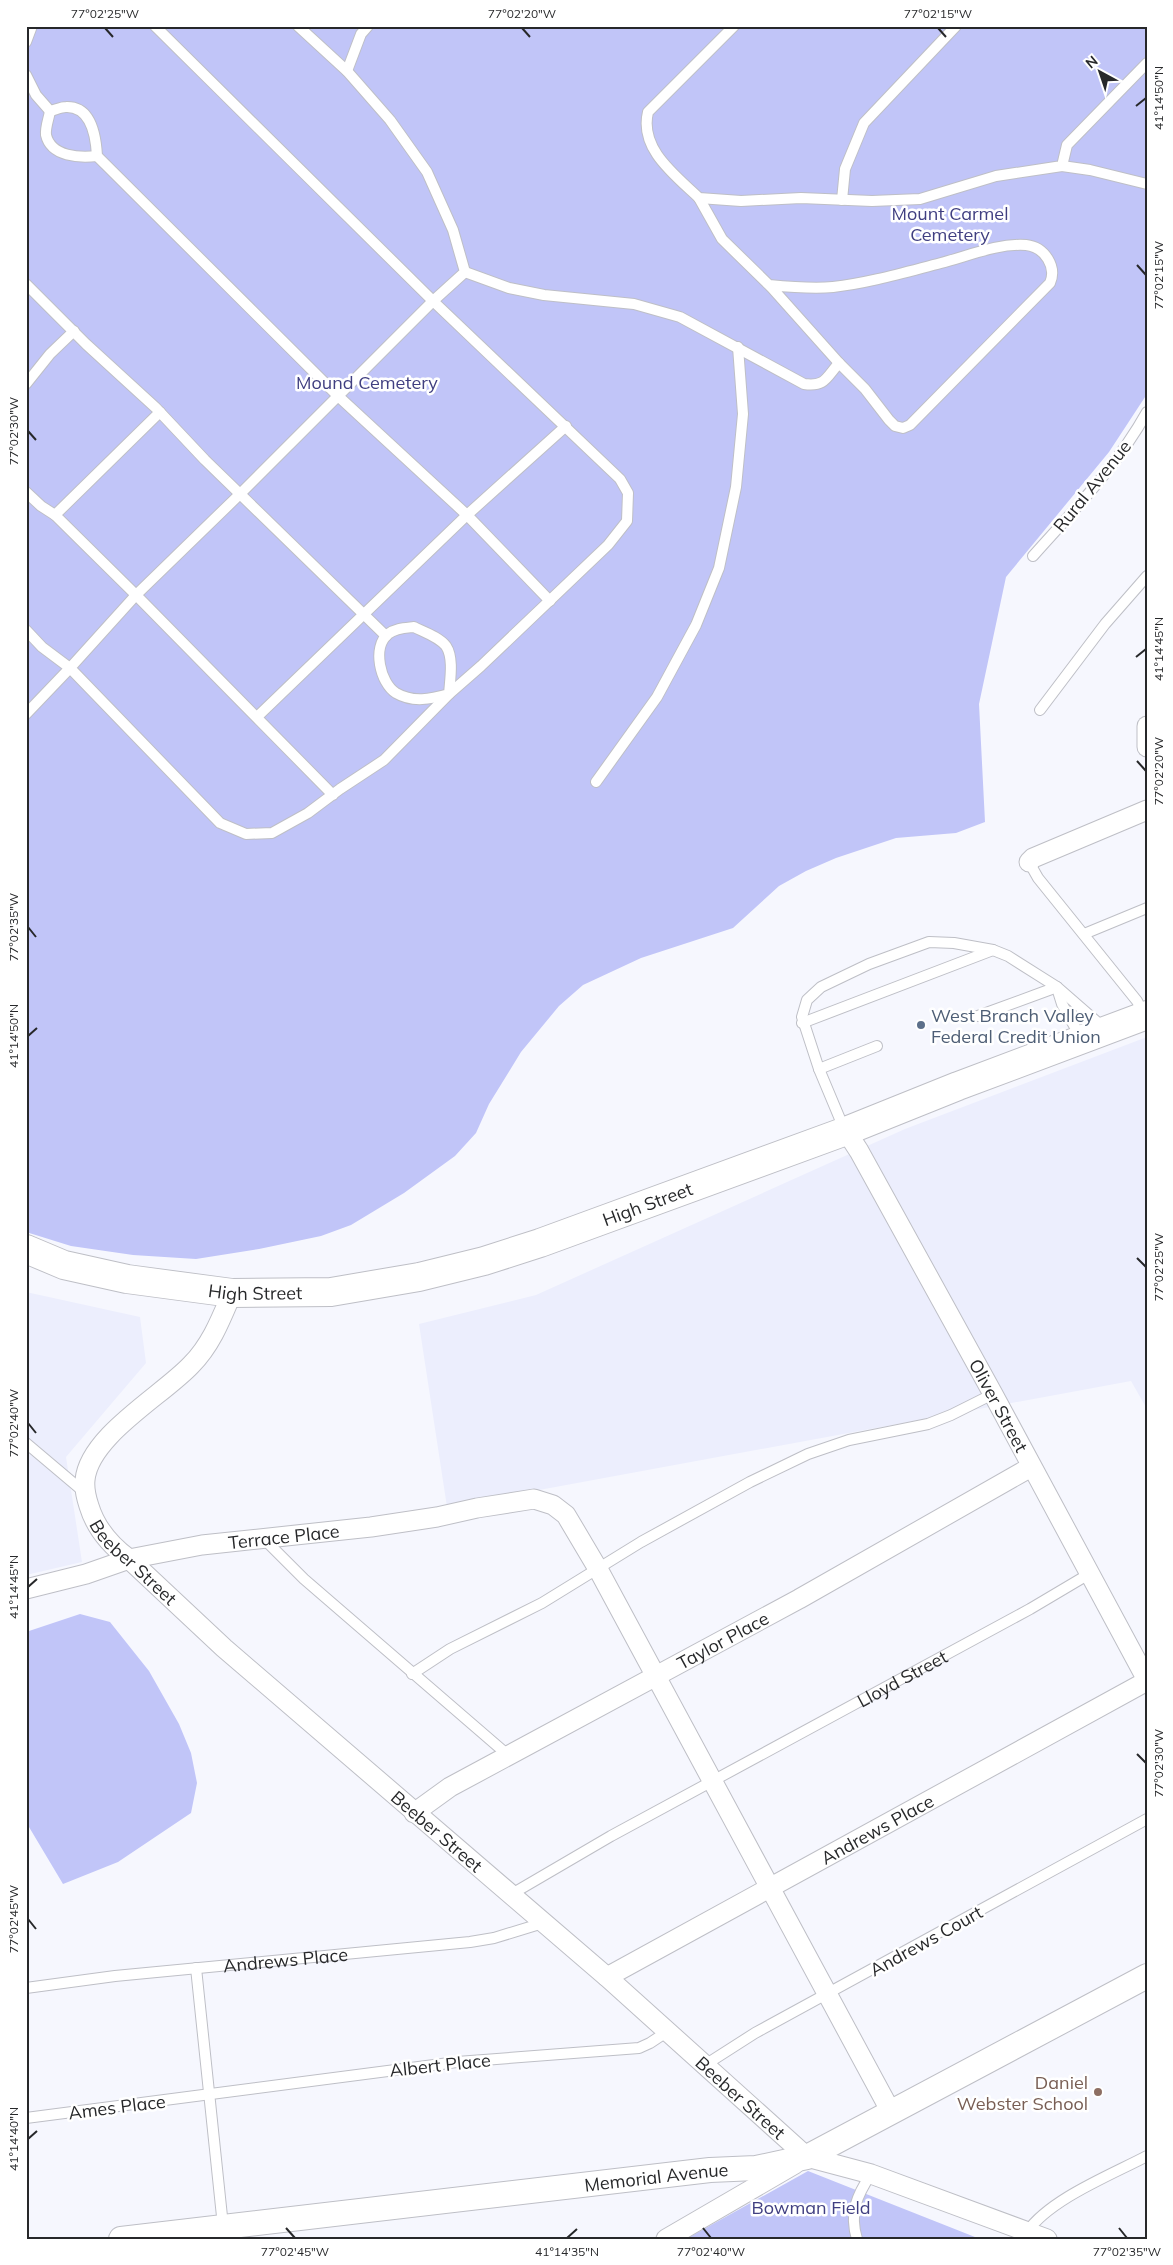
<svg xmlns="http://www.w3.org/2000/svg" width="1173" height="2265" viewBox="0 0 1173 2265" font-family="Mulish,sans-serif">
	<rect width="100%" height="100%" fill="#f6f7fe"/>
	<path fill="#eceefd" d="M1147,1037v372l-16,-28 -684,126 -28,-183 117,-29 369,-166z
		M26,1292l114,25 6,46 -80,94 16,105 -56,13z"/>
	<path fill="#c1c5f8" d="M26,26h1121v368l-38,58 -103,125 -27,127 6,118 -29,11 -60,5 -60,20 -30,13 -27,15 -46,42 -92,30 -58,27 -24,21 -38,46 -32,52 -13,29 -21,23 -51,37 -53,32 -30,11 -62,13 -63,10 -63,-4 -62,-9 -45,-14z
		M80,1614l30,8 39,49 30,53 12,29 6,30 -6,30 -73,49 -55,22 -37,-62v-190z
		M808,2171l172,68h-294z"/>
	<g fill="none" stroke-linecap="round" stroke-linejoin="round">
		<g stroke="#bebfc6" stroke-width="12">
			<g id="service">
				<path d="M155,26l278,275 32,-29 -12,-42 -26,-58 -37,-52 -43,-49 -49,-45"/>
				<path d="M734,26l-86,86c-9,37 27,63 51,86l42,3 60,-3 71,3 48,-2 76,-23 66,-10 5,-21 80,-82"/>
				<path d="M26,42l6,-16"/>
				<path d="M347,71l14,-37 7,-8"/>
				<path d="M26,75l10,20 14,16c5,-1 11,-4 16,-4 26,-1 30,30 31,49l241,240 129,119 83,86"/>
				<path d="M50,111c-1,7 -5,17 -4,24 5,22 34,23 51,21"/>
				<path d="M1062,166l28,4 57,14"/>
				<path d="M699,198l23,41 47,46 3,3 67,75 26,26 24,31 6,6 8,2 7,-3 140,-142c7,-16 -5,-36 -24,-38 -28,-2 -58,11 -85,18 -35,9 -72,20 -108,24 -21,2 -43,0 -64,-2"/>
				<path d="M842,200l3,-31 19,-46 92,-97"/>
				<path d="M465,272l44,16 35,7 90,9 46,13 124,67c21,3 22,-6 35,-21"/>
				<path d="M26,284l60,60 70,64 49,52 181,176"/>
				<path d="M26,384l24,-30 24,-23"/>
				<path d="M160,412l-105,103 81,80 104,-101 193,-193 187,178 8,14 -1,28 -19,24 -127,121 -32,28 -65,66 -44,29 -32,24 -36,20 -26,1 -26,-11 -150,-155 66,-73 197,200"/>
				<path d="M26,492l15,14 14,9"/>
				<path d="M1033,556c41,-46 84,-90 114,-144"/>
				<path d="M414,627c10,5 25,10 32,19 8,12 4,34 3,48 -18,5 -36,9 -53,-1 -16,-10 -24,-46 -8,-59 8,-6 17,-6 26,-7z"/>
				<path d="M26,630l16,17 28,21 -44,46"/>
				<path d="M1040,710l65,-86 42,-48"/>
				<path d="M257,717l210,-202 99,-89"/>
				<path d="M596,782l61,-85 39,-72 23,-57 17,-81 7,-73 -5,-67"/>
				<path d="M1029,862l9,16 99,123 7,14"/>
				<path d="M1084,934l63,-26"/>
				<path d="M1057,988l5,16 19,34"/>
				<path d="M978,1016l79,-29"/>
				<path d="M802,1023l191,-73"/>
				<path d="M819,1069l58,-23"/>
				<path d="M845,1131l-26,-62 -17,-52 5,-17 14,-13 48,-23 60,-22 25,1 39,7 15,6 49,31 47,41"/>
				<path d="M26,1443l58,49"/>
				<path d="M263,1538l41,41 205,177"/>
				<path d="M412,1674l38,-25 92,-46 99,-61 109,-60 58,-28 41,-14 79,-16 23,-9 42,-21"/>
				<path id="s1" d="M510,1895l101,-59 419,-227 59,-35"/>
				<path d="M196,1968l27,258"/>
				<path id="s2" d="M26,1988l89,-12 355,-34 24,-4 49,-15"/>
				<path d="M705,2065l50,-32 392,-214"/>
				<path d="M26,2118l431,-56 182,-14 11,-5 18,-12"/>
				<path d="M1027,2232c23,-33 84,-57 120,-76"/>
				<path d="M857,2239c-8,-26 0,-44 14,-65"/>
			</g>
		</g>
		<g stroke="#bebfc6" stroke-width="21">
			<g id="minor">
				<path d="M1147,726v21"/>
				<path d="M1029,862l4,-4 114,-48"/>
				<path id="s3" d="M846,1131l13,20 134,243 154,286"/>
				<path id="s4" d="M232,1293c-11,26 -21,52 -41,72 -28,30 -102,71 -106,115 -1,9 1,17 4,26 7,23 21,39 40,53l95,89 383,329 200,180 64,17 176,65"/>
				<path id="s5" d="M26,1589l60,-15 43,-15 73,-14 169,-18 66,-10 40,-9 57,-9 19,6 13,10 32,54 293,543"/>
				<path id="s6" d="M414,1813l36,-26 349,-188 232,-132"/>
				<path id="s7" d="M607,1977l540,-296"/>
				<path d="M666,2239l129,-75"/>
			</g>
		</g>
		<g stroke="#bebfc6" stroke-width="26">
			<g id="tertiary">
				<path id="s8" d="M121,2239l589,-69 46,-2 51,-11 340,-181"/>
			</g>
		</g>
		<g stroke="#bebfc6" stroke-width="30">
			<g id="secondary">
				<path id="s9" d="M26,1249l38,16 63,14 105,14 99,-1 88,-15 65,-16 56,-18 306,-112 112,-45 189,-71"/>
			</g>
		</g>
		<use href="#service" stroke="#fff" stroke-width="10"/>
		<use href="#minor" stroke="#fff" stroke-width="19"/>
		<use href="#tertiary" stroke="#fff" stroke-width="24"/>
		<use href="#secondary" stroke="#fff" stroke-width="28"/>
	</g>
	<path fill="none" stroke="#27282a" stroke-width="2" d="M105,28l8,9M522,28l8,9M938,28l8,9M1136,106l10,-8M1137,265l9,10M28,431l8,9M1136,657l10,-8M1137,761l9,10M28,927l8,10M28,1036l9,-8M1137,1258l9,9M28,1423l8,10M28,1587l9,-8M1137,1754l9,9M28,1919l8,10M28,2139l9,-8M286,2228l9,10M703,2228l8,10M1119,2228l8,10M567,2238l10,-9"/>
	<circle fill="#5c6f8a" stroke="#fff" stroke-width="2" cx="921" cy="1025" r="5"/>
	<circle fill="#8d6e63" stroke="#fff" stroke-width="2" cx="1098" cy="2092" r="5"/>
	<g text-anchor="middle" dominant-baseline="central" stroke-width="5" stroke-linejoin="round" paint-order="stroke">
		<g font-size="18" fill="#403f81" stroke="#fff">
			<text x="950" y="213">Mount Carmel<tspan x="950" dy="21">Cemetery</tspan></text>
			<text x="367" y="382">Mound Cemetery</text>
			<text x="811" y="2207">Bowman Field</text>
		</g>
		<g font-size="18" fill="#27282a" stroke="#fff">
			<text transform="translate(1092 486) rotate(-51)">Rural Avenue</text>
			<text stroke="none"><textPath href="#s9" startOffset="640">High Street</textPath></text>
			<text stroke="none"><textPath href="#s9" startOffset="235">High Street</textPath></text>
			<text stroke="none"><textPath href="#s3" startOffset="314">Oliver Street</textPath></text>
			<text stroke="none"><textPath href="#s5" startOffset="264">Terrace Place</textPath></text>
			<text stroke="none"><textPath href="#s4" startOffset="342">Beeber Street</textPath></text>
			<text stroke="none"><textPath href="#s6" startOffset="354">Taylor Place</textPath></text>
			<text stroke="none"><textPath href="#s1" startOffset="448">Lloyd Street</textPath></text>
			<text stroke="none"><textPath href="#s7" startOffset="308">Andrews Place</textPath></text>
			<text stroke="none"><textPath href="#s4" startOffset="748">Beeber Street</textPath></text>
			<text transform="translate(926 1941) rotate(-29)">Andrews Court</text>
			<text stroke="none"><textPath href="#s2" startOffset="261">Andrews Place</textPath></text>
			<text transform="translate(440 2065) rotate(-6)">Albert Place</text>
			<text stroke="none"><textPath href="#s4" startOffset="1152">Beeber Street</textPath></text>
			<text transform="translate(117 2107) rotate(-7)">Ames Place</text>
			<text stroke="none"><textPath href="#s8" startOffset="539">Memorial Avenue</textPath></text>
		</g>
		<g font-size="18" fill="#4e5e75" stroke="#fff" text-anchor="start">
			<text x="931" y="1015">West Branch Valley<tspan x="931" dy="21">Federal Credit Union</tspan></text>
		</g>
		<g font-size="18" fill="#785e54" stroke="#fff" text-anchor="end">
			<text x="1088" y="2082">Daniel<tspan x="1088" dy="21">Webster School</tspan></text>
		</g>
	</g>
	<rect width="1173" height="2265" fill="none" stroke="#ffffff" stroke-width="55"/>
	<g transform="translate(1100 72) rotate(320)" stroke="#ffffff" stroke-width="4" paint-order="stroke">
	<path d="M0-4L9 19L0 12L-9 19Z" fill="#27282a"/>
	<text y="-8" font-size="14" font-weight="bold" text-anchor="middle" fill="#27282a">N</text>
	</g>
	<rect x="28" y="28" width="1118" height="2210" fill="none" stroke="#27282a" stroke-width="2"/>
	<g font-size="12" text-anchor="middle" fill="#27282a">
		<text x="105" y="18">77°02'25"W</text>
		<text x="522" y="18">77°02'20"W</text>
		<text x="938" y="18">77°02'15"W</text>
		<text transform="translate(1159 98) rotate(-90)" y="4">41°14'50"N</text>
		<text transform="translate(1159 275) rotate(-90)" y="4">77°02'15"W</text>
		<text transform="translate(14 431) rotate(-90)" y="4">77°02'30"W</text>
		<text transform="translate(1159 649) rotate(-90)" y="4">41°14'45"N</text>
		<text transform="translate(1159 771) rotate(-90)" y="4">77°02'20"W</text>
		<text transform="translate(14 927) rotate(-90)" y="4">77°02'35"W</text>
		<text transform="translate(14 1036) rotate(-90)" y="4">41°14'50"N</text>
		<text transform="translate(1159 1267) rotate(-90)" y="4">77°02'25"W</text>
		<text transform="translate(14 1423) rotate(-90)" y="4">77°02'40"W</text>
		<text transform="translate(14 1587) rotate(-90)" y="4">41°14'45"N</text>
		<text transform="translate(1159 1763) rotate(-90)" y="4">77°02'30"W</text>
		<text transform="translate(14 1919) rotate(-90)" y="4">77°02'45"W</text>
		<text transform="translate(14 2139) rotate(-90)" y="4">41°14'40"N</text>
		<text x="295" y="2256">77°02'45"W</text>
		<text x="567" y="2256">41°14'35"N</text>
		<text x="711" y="2256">77°02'40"W</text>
		<text x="1127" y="2256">77°02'35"W</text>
	</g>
</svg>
